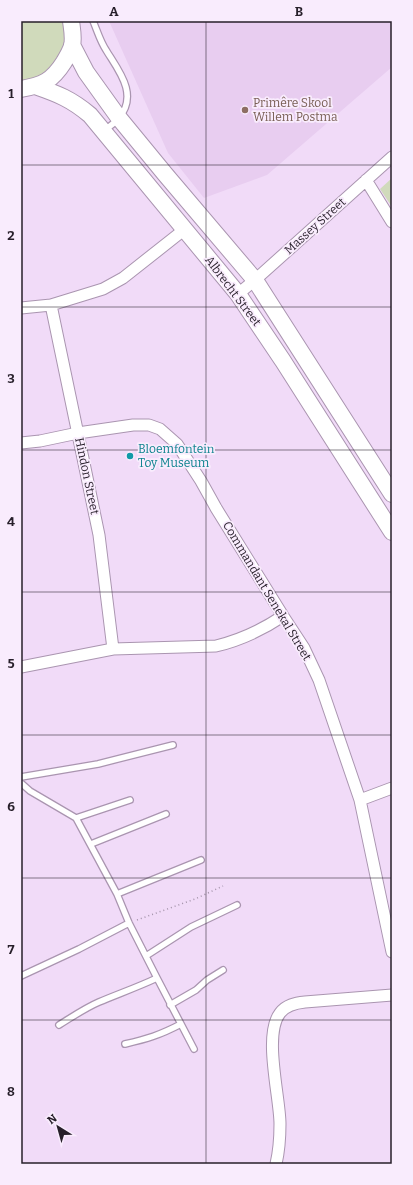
<svg xmlns="http://www.w3.org/2000/svg" width="413" height="1185" viewBox="0 0 413 1185" font-family="Bitter,serif">
	<rect width="100%" height="100%" fill="#f1dbf8"/>
	<path fill="#e8cdf0" d="M109,21h283v46l-125,108 -63,23 -36,-45z"/>
	<path fill="#d0dabb" d="M21,21h50l1,8 -21,48 -30,9z
		M392,178v29l-12,-18z"/>
	<g fill="none" stroke-linecap="round" stroke-linejoin="round">
		<g stroke="#aa95b0" stroke-width="8">
			<path id="lane" d="M93,21c4,9 7,20 13,29 12,20 33,44 13,68 -3,4 -9,8 -14,12
				M21,777l77,-13 75,-19
				M21,783l9,8 46,27 41,76 12,29 28,55 37,71
				M76,818l54,-18
				M91,844l75,-30
				M117,894l84,-34
				M146,956l45,-29 46,-22
				M21,976l58,-27 50,-26
				M170,1005l26,-15 11,-10 16,-10
				M59,1025c13,-8 26,-17 40,-23 19,-8 39,-15 58,-24
				M125,1044c22,-5 35,-9 56,-20"/>
		</g>
		<g stroke="#aa95b0" stroke-width="13">
			<path id="street" d="M366,180l26,42
				M238,294l17,-14 137,-123
				M51,305l48,230 14,114
				M21,308l30,-3 52,-16 20,-11 62,-49
				M21,443l19,-2 38,-8 55,-8h16l11,4 17,15 24,37 15,27 67,108 21,32 15,32 41,120 32,152
				M21,667l92,-18 103,-3c25,-6 46,-16 67,-30
				M360,800l32,-12
				M276,1164c3,-13 4,-27 4,-40 0,-27 -17,-89 0,-111 6,-8 15,-10 25,-11l87,-7"/>
		</g>
		<g stroke="#aa95b0" stroke-width="18">
			<path id="secondary" d="M72,45l14,27 33,46 46,56 90,106 137,214
				M35,86c23,8 36,13 55,29l148,179 45,67 109,171
				M21,89c22,-4 31,-8 43,-27 3,-5 6,-10 8,-16 2,-8 0,-17 -1,-25"/>
		</g>
		<path stroke="#a393a9" stroke-width="1.5" stroke-dasharray="1 3" stroke-linecap="butt" d="M137,920l58,-21 28,-13"/>
		<use href="#lane" stroke="#fff" stroke-width="5.5"/>
		<use href="#street" stroke="#fff" stroke-width="11"/>
		<use href="#secondary" stroke="#fff" stroke-width="16"/>
	</g>
	<path fill="none" stroke="#271f2a" stroke-width="1" stroke-opacity="0.55" d="M206,21v1143M21,165h371M21,307h371M21,450h371M21,592h371M21,735h371M21,878h371M21,1020h371"/>
	<circle fill="#8d6e63" stroke="#f9ecfd" stroke-width="1.5" cx="245" cy="110" r="4"/>
	<circle fill="#0f9aa8" stroke="#f9ecfd" stroke-width="1.5" cx="130" cy="456" r="4"/>
	<g text-anchor="middle" dominant-baseline="central" stroke-width="3.5" stroke-linejoin="round" paint-order="stroke">
		<g font-size="12" fill="#785e54" stroke="#f9ecfd" text-anchor="start">
			<text x="253" y="103">Primêre Skool<tspan x="253" dy="14">Willem Postma</tspan></text>
		</g>
		<g font-size="12" fill="#271f2a" stroke="#f9ecfd">
			<text transform="translate(315 226) rotate(-42)">Massey Street</text>
			<text transform="translate(233 291) rotate(53)">Albrecht Street</text>
			<text transform="translate(87 476) rotate(78)">Hindon Street</text>
			<text transform="translate(267 591) rotate(59)">Commandant Senekal Street</text>
		</g>
		<g font-size="12" fill="#0d838f" stroke="#f9ecfd" text-anchor="start">
			<text x="138" y="449">Bloemfontein<tspan x="138" dy="14">Toy Museum</tspan></text>
		</g>
	</g>
	<rect width="413" height="1185" fill="none" stroke="#f9ecfd" stroke-width="44"/>
	<g transform="translate(58 1127) rotate(323)" stroke="#f9ecfd" stroke-width="3" paint-order="stroke">
	<path d="M0-3L7 15L0 10L-7 15Z" fill="#271f2a"/>
	<text y="-6" font-size="11" font-weight="bold" text-anchor="middle" fill="#271f2a">N</text>
	</g>
	<rect x="22" y="22" width="369" height="1141" fill="none" stroke="#271f2a" stroke-width="1.5"/>
	<g font-size="13" text-anchor="middle" font-weight="bold" fill="#271f2a">
		<text x="114" y="16">A</text>
		<text x="299" y="16">B</text>
		<text x="11" y="98">1</text>
		<text x="11" y="240">2</text>
		<text x="11" y="383">3</text>
		<text x="11" y="526">4</text>
		<text x="11" y="668">5</text>
		<text x="11" y="811">6</text>
		<text x="11" y="954">7</text>
		<text x="11" y="1096">8</text>
	</g>
</svg>
